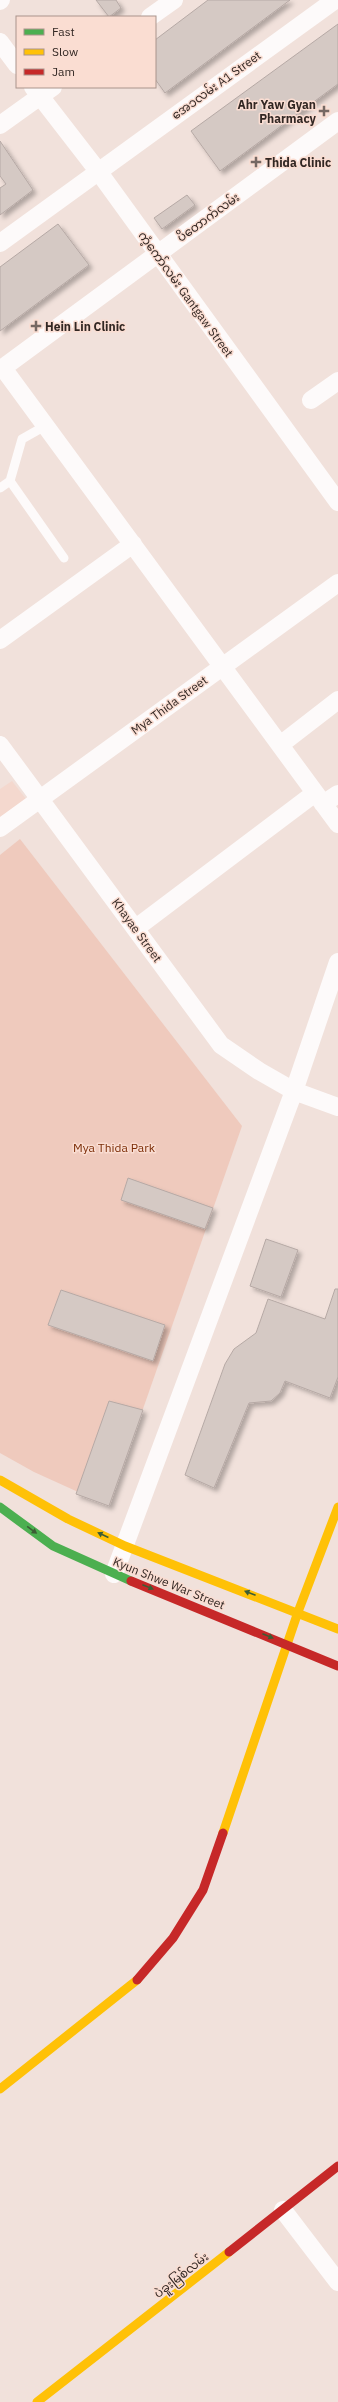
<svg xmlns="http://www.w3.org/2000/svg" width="338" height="2402" viewBox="0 0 338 2402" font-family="'IBM Plex Sans','Noto Sans Myanmar',sans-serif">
	<defs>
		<filter id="shadow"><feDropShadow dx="3.5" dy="3.5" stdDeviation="2" flood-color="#0004"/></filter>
	</defs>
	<rect width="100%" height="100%" fill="#f1e1db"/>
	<path fill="#f4d8ce" d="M12,781l14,18 -26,18v-28z"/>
	<path fill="#efcabd" d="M20,839l222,287 -133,380 -75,-34 -34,-19v-598z"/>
	<path fill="#d5c9c4" stroke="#b6a9a5" filter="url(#shadow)" d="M96,0h20l5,8 -12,9z
		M208,0h82l-125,93 -10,-14v-39z
		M338,24v60l-118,87 -29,-40z
		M0,141l33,49 -33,25v-27l6,-4 -6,-8z
		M187,195l8,10 -33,24 -8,-11z
		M58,224l31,41 -89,66v-64z
		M128,1178l85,30 -8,21 -84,-29z
		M266,1239l32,11 -17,47 -31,-11z
		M335,1289h3v88l-8,21 -45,-17 -5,12 -9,8 -22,2 -35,85 -29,-13 40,-111 9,-15 22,-16 12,-34 57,20z
		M61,1290l104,35 -12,36 -105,-36z
		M109,1401l34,9 -34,96 -33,-12z"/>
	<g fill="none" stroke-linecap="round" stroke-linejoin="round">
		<path stroke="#fdfafa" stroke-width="9" d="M10,481l12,-42 23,-13
			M0,488l10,-7 54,77"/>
		<path stroke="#fdfafa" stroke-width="18" d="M0,1l1,-1
			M150,17l24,-17
			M0,42l17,23
			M33,87l65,84 240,331
			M0,125l53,-38
			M0,243l335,-243
			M3,368l335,456
			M0,370l338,-249
			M311,400l27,-19
			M0,640l133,-96
			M0,745l221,300 38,26 35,20 44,16
			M280,745l58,-45
			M323,804l15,-10
			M0,828l338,-245
			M136,928l179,-135
			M114,1574l180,-483 44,-129
			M283,2210l55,72"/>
		<path stroke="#4caf50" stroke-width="9" d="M0,1507l53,39 78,35"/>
		<path stroke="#ffc107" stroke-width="9" d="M0,1480l68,39 57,27 213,83
			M223,1833l75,-221 40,-105
			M0,2089l137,-109
			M37,2402l192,-150"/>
		<path stroke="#c62828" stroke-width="9" d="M131,1581l207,85
			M137,1980l36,-42 30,-48 20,-57
			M229,2252l109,-86"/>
	</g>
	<defs><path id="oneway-solid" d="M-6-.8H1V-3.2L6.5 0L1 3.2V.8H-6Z"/></defs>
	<g fill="#3c5d35">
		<use href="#oneway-solid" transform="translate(32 1530) rotate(36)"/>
		<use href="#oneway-solid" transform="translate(103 1535) rotate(-155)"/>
		<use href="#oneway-solid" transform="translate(148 1587) rotate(22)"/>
		<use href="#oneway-solid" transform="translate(250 1593) rotate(-159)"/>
		<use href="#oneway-solid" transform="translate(268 1636) rotate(22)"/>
	</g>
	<g fill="#756863" stroke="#faddd2" stroke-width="1.5">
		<path d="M322 105h4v4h4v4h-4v4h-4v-4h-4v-4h4z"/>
		<path d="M254 156h4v4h4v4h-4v4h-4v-4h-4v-4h4z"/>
		<path d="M34 320h4v4h4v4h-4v4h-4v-4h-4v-4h4z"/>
	</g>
	<g text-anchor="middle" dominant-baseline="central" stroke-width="3" stroke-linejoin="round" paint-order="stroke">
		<g font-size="12" fill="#322723" stroke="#faddd2">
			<text transform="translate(216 85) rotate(-36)">အေ၁လမ်း A1 Street</text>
			<text transform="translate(208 217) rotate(-36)">ပိတောက်လမ်း</text>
			<text transform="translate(186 294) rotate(54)">ကံ့ကော်လမ်း Gantgaw Street</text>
			<text transform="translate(169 705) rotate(-36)">Mya Thida Street</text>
			<text transform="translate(137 930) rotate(54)">Khayae Street</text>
			<text transform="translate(169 1583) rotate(22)">Kyun Shwe War Street</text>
			<text transform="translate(181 2275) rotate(-38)">ပဲခူးမြစ်လမ်း</text>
		</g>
		<g font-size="12" font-weight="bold" fill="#322723" stroke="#faddd2" text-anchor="start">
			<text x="316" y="104" text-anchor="end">Ahr Yaw Gyan<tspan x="316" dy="14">Pharmacy</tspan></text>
			<text x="265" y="162">Thida Clinic</text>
			<text x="45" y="326">Hein Lin Clinic</text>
		</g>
		<g font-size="12" fill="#7b2c06" stroke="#faddd2">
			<text x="114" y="1147">Mya Thida Park</text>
		</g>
	</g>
	<rect x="16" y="16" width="140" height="72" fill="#faddd2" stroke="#aa948c"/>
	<rect x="24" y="29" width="20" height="6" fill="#4caf50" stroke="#aa948c"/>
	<text x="52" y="36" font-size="12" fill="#322723">Fast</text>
	<rect x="24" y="49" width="20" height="6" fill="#ffc107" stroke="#aa948c"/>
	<text x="52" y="56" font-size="12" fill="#322723">Slow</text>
	<rect x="24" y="69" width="20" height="6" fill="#c62828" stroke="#aa948c"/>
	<text x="52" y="76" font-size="12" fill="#322723">Jam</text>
</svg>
